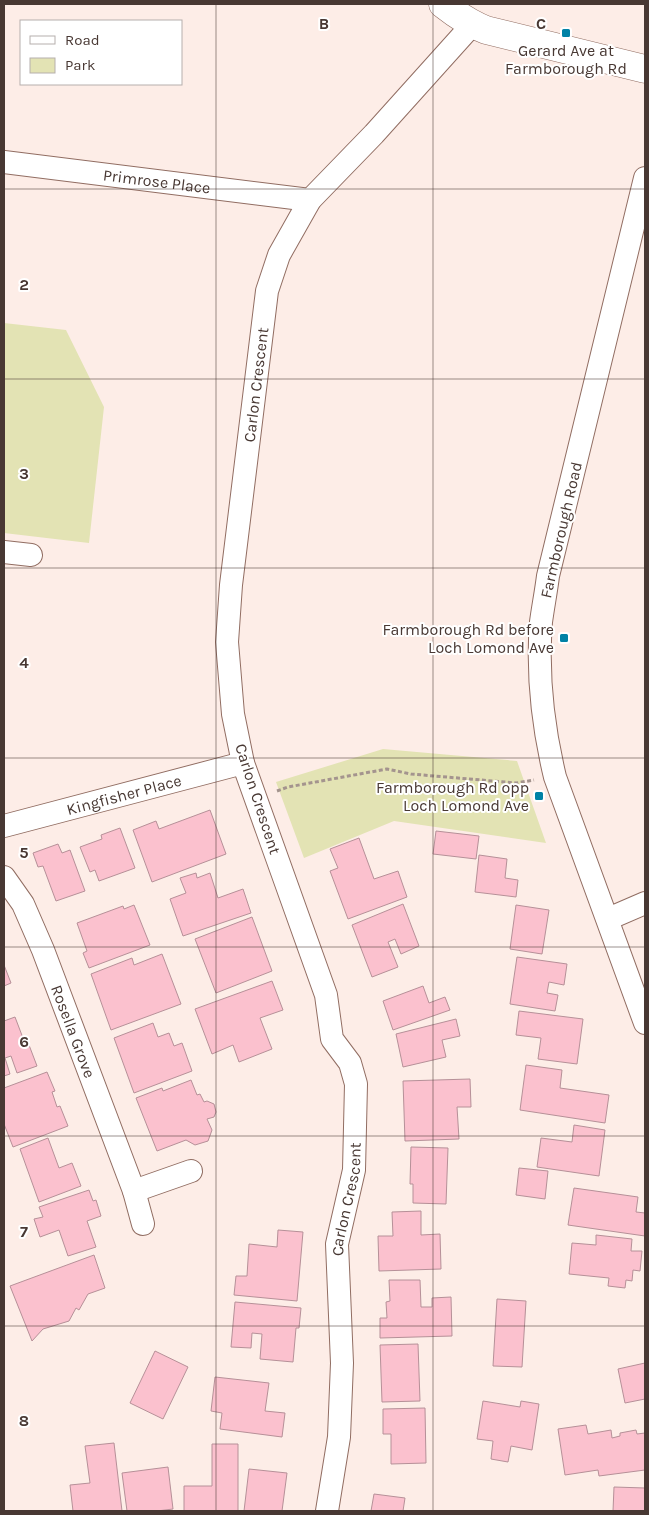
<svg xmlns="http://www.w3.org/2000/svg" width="649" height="1515" viewBox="0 0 649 1515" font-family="Karla,sans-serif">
	<rect width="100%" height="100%" fill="#fdede7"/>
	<path fill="#e3e3b4" d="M4,323l62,7 38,77 -15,136 -85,-10z
		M383,749l134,12 29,82 -152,-22 -90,37 -28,-76z"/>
	<path fill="#fbc1ce" stroke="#b69098" d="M210,810l16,44 -74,28 -19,-52 23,-9 3,8z
		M120,828l15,40 -36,13 -4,-11 -5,2 -10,-25 22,-8 -1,-4z
		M436,831l43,5 -3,23 -43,-5z
		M359,838l15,41 24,-8 9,26 -59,22 -18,-48 8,-3 -8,-19z
		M58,844l4,9 8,-3 15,41 -29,10 -13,-35 -5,1 -5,-14z
		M479,855l28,4 -2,19 13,2 -2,17 -41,-5z
		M196,873l1,5 13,-5 8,25 25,-9 8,24 -68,23 -13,-37 16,-6 -6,-15z
		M403,904l16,42 -18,8 -6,-15 -7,3 10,25 -26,10 -20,-52z
		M134,905l16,40 -61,23 -6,-15 4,-2 -10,-28 46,-17 1,3z
		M516,905l33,5 -7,44 -32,-5z
		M252,917l20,54 -56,22 -21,-54z
		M162,954l19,50 -70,26 -20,-56 41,-16 2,7z
		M517,957l50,7 -3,21 -15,-3 -2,11 11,2 -3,16 -45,-7z
		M4,965l7,18 -7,3z
		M272,981l11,29 -23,8 12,31 -33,13 -6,-17 -21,9 -17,-45z
		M423,986l6,17 16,-6 5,13 -57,20 -10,-29z
		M519,1011l64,8 -6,45 -39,-5 3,-21 -25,-3z
		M15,1017l11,29 3,-1 8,21 -20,7 -6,-17 -6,2 5,16 -6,2v-55z
		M456,1019l4,17 -18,4 4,17 -43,10 -7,-33z
		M153,1023l5,14 11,-4 5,13 8,-3 10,28 -58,22 -20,-55z
		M526,1065l36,5 -2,18 49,7 -4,28 -85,-13z
		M47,1072l8,19 -3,1 5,15 3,-1 8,20 -55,21 -9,-23v-36z
		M470,1079l1,28h-14l2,32 -54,2 -2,-60z
		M191,1080l6,15 3,-1 4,8 3,-1 7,3 2,8 -2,5 -7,2 5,11 -4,11 -13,4 -9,-5 -29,11 -21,-53 26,-10 1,3z
		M574,1125l31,5 -6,46 -62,-9 4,-29 31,4z
		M48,1138l11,30 13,-5 9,23 -42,16 -19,-53z
		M411,1147l37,1 -2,56 -33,-1v-19h-3z
		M519,1168l29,3 -3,28 -29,-4z
		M574,1188l64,9 -2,15 9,1v23l-77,-11z
		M89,1190l4,11 3,-1 5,16 -14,5 9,26 -28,9 -9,-26 -19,7 -6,-18 9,-2 -4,-10z
		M421,1211v24l19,-1 1,35 -62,2 -1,-35h15l-1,-24z
		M278,1230l25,2 -6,69 -63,-6 2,-19h11l2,-32 28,3z
		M596,1235l36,4 -1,12h11l-2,20 -7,-1 -1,11 -6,-1 -1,8 -17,-2 1,-8 -40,-4 3,-31 24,2z
		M94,1255l11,33 -17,6 -9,16 -3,-2 -7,13 -26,8 -11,12 -22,-55z
		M389,1280h31l1,27h11v-9l19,-1 1,39 -72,2v-20h7l-1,-16 4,-1z
		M497,1299l29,2 -4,66 -29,-1z
		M235,1302l66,6 -2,20h-3l-3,34 -33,-3 2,-25 -10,-1 -1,15 -20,-1z
		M418,1344l2,57 -38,1 -2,-57z
		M155,1351l33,16 -25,52 -33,-16z
		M645,1363v36l-20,4 -7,-34z
		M215,1377l54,6 -4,28 20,2 -3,24 -62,-8 2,-16 -11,-2z
		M483,1401l37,6 1,-6 18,3 -7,46 -21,-4 -3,16 -17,-3 2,-18 -16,-2z
		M425,1408l1,55 -35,1v-30h-8v-25z
		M586,1425l2,9 23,-4 1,8 8,-2v-3l16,-3 1,4 8,-1v37l-46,6 -1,-6 -33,5 -7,-46z
		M114,1443l8,68h-49l-3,-26 20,-2 -5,-37z
		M212,1444h26v67h-54v-25h28z
		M168,1467l5,42 -16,2h-30l-5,-38z
		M249,1469l38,4 -5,38h-38z
		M614,1487l31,1v23h-32z
		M374,1494l31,4 -2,13h-32z"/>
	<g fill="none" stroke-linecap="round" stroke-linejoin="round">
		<g stroke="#916d62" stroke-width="24">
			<g id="minor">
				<path id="s1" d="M4,162l306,38"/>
				<path d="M645,178l-97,398c-2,16 -5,31 -7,46 -4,51 2,105 14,155l90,246"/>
				<path d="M4,552l27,3"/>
				<path id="s2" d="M4,826l239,-63"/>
				<path id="s3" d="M4,877l19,27 20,46 91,241 9,33"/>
				<path d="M608,919l37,-16"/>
				<path d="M134,1191l57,-20"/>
				<path id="s4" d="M327,1511l12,-74 3,-74 -5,-119 17,-74 2,-86 -6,-21 -18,-24 -6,-44 -83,-232 -10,-49 -6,-72 4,-57 36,-294 12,-36 31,-55 64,-66 98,-109"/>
			</g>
		</g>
		<g stroke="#916d62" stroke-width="29">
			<path id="tertiary" d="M443,4c14,11 27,20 43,26l159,39"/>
		</g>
		<path stroke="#a4948e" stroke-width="3" stroke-dasharray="4 2.5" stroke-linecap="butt" d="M277,791l11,-4 99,-18 24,5 105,9 18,-3"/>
		<use href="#minor" stroke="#fff" stroke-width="22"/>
		<use href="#tertiary" stroke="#fff" stroke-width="28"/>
	</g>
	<path fill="none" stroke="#483833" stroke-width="1" stroke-opacity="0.55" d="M216,4v1507M433,4v1507M4,189h641M4,379h641M4,568h641M4,758h641M4,947h641M4,1136h641M4,1326h641"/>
	<g fill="#0082a6" stroke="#fff" stroke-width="2">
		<rect x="561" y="28" width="10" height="10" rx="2.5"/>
		<rect x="559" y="633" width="10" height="10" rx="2.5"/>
		<rect x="534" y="791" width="10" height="10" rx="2.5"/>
	</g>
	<g text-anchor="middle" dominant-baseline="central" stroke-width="4" stroke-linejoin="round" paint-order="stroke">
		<g font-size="16" fill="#483833" stroke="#fff" text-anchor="end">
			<text x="566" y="50" text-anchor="middle">Gerard Ave at<tspan x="566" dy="18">Farmborough Rd</tspan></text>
			<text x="554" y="629">Farmborough Rd before<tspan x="554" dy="18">Loch Lomond Ave</tspan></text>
			<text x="529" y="787">Farmborough Rd opp<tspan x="529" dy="18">Loch Lomond Ave</tspan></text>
		</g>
		<g font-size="16" fill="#483833" stroke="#fff">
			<text stroke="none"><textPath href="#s1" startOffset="154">Primrose Place</textPath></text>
			<text stroke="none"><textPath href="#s4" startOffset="1154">Carlon Crescent</textPath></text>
			<text transform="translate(561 530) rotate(-77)">Farmborough Road</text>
			<text stroke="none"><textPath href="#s2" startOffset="124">Kingfisher Place</textPath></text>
			<text transform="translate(258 799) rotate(72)">Carlon Crescent</text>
			<text stroke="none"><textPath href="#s3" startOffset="170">Rosella Grove</textPath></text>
			<text stroke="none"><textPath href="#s4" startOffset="314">Carlon Crescent</textPath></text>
		</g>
	</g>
	<g font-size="16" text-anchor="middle" font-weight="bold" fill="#483833" stroke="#fff" stroke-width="4" stroke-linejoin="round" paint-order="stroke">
		<text x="324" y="29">B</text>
		<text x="541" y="29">C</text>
		<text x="24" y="290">2</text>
		<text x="24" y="479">3</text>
		<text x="24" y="668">4</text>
		<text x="24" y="858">5</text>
		<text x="24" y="1047">6</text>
		<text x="24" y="1237">7</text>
		<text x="24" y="1426">8</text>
	</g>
	<rect width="649" height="1515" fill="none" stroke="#483833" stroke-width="10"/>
	<rect x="20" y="20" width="162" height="65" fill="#ffffff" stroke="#b6afad"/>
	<rect x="30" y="36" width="25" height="8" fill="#ffffff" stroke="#b6afad"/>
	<text x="65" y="45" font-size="15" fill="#483833">Road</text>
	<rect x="30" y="58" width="25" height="15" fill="#e3e3b4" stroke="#b6afad"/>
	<text x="65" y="70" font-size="15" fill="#483833">Park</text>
</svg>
